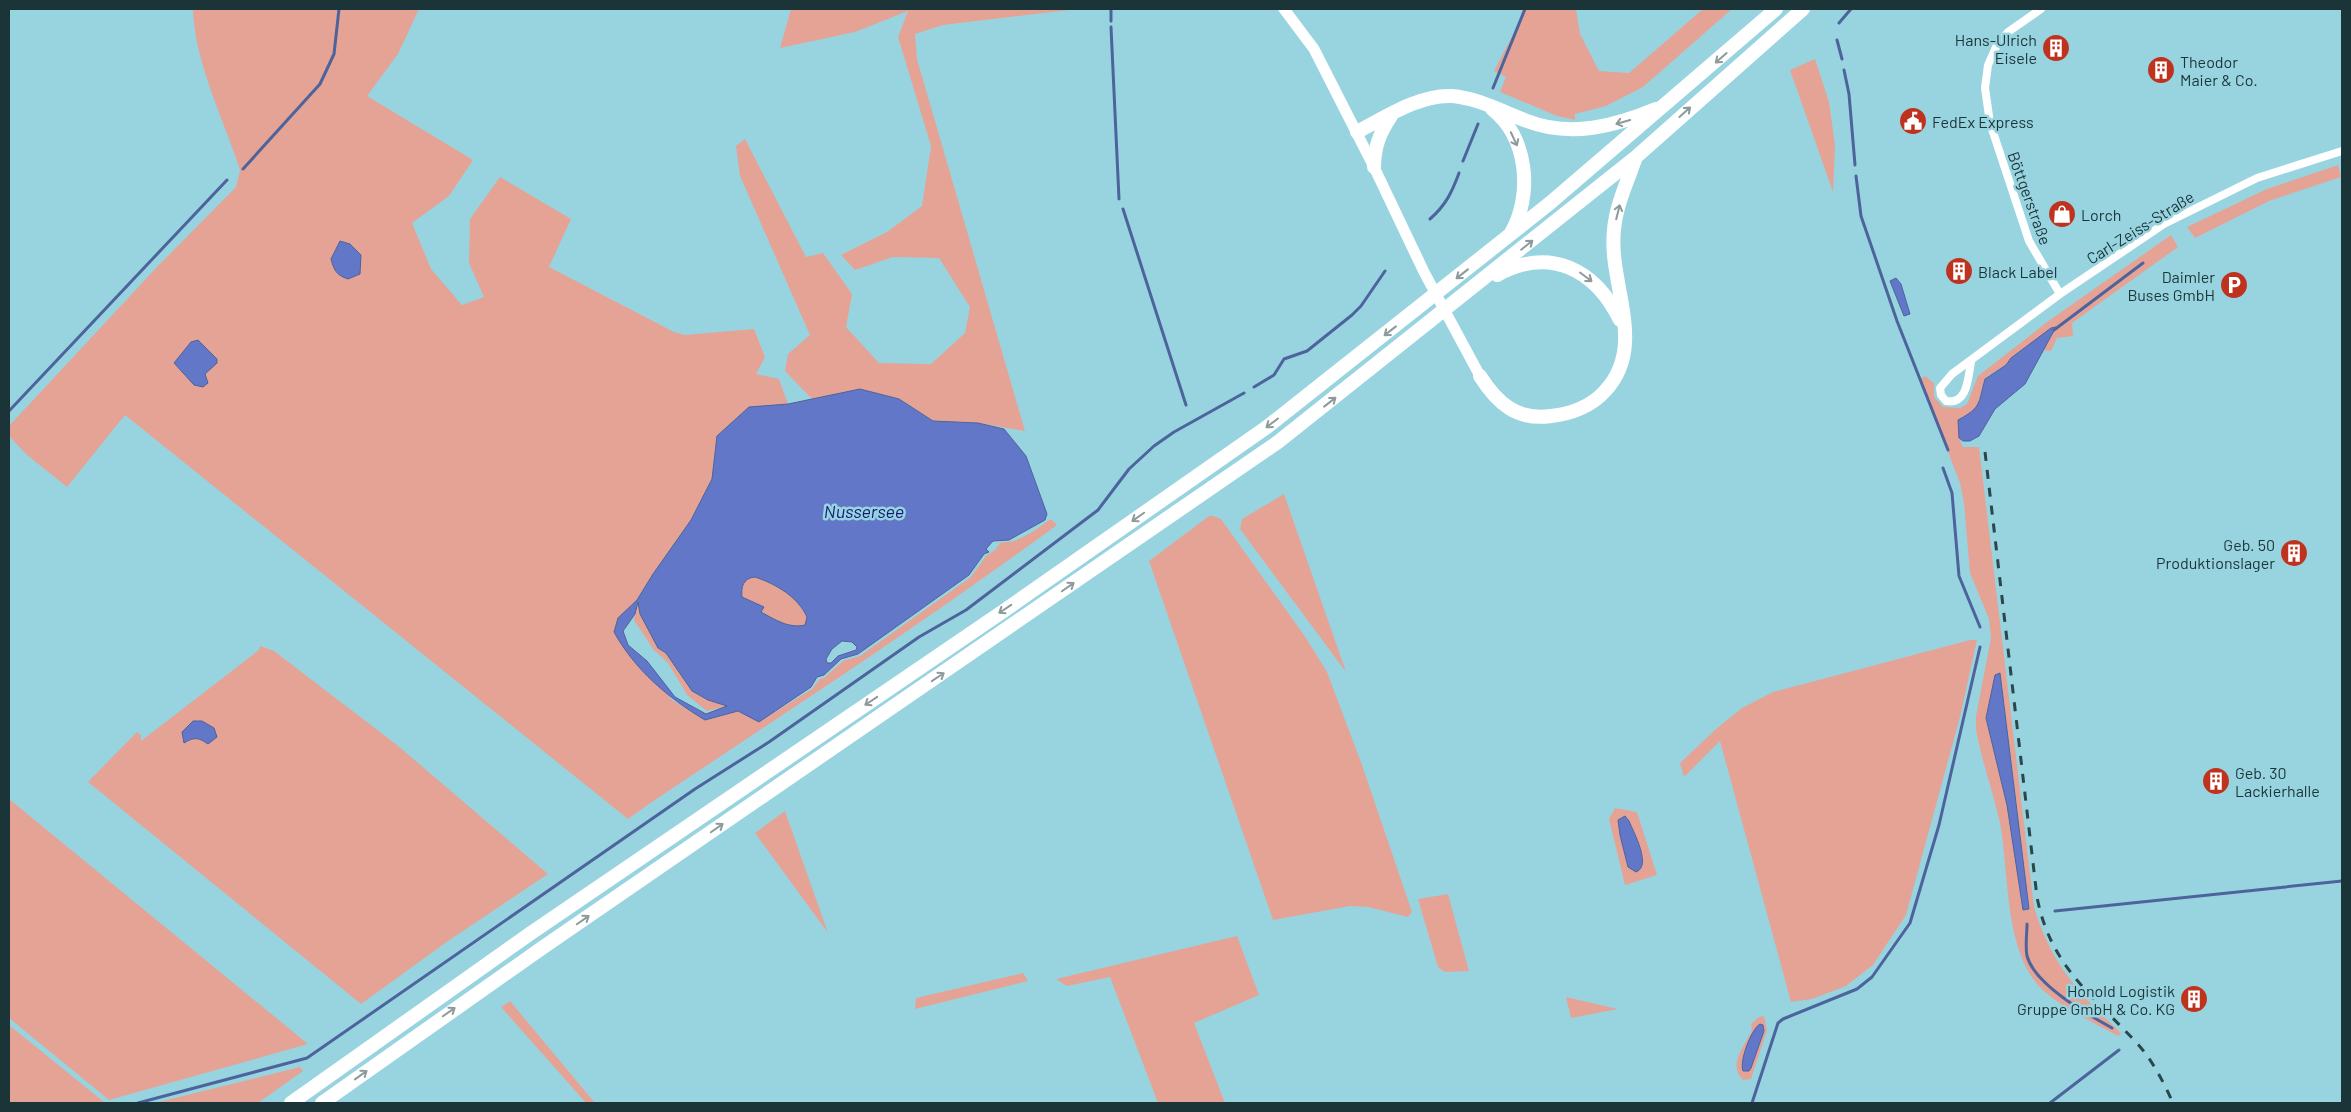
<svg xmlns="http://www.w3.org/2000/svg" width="2351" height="1112" viewBox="0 0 2351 1112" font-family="Barlow,sans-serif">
	<rect width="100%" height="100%" fill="#98d4e0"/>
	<path fill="#e5a396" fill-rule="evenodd" d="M193,9h226l-21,45 -31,42 106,64 -24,36 -37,27 19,46 31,36 22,-8 -15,-34 1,-44 30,-42 71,42 -22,48 125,65 11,3 69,-6 11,28 -9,17 23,5 9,25 -39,3 -32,29 -5,43 -21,41 -38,54 -16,26 29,53 26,38 16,9 20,6 -21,5 -20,-16 -19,-32 -15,-14 -19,-29 3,-19 -19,17 -4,14 58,68 33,20 33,-9 21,11 53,-33 8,-10 4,-1 19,-17 17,-5 111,-79 15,-21 9,-6 6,-8c18,2 35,-13 50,-23l6,6c-97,71 -197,139 -297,205 -44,30 -89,58 -132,89l-503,-404 -58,72 -40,-32 -18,-19v-10l147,-158 80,-81 4,-17c-16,-50 -46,-109 -47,-161z
		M791,9h287l-135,16 -28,9 2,25 108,372 -47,-8 -45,-2 -34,-22 -39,-10 -48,10 -27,-28 3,-17 22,-19 -70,-159 -4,-30 9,-7 61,118 17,-4 29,41 -6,33 33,36 52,1 34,-31 5,-26 -31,-49 -46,-1 -38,13 -14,-15 46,-23 35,-26 9,-60 -33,-109 10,-26 -53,21 -75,16z
		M1523,9h53l4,25 19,37 30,2 74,-64h29l-89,78 -37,19 -31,8v6l-18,-4 -57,-24 6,-15 -12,-6 23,-44z
		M1815,59l14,43 6,43 -2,47 -43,-122z
		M2338,165l3,12 -72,24 -74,37 -8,-11 80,-38z
		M2171,235l7,12 -106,76 1,13 -16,2 -6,13 -8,-1 10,-16 -3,-5 -39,29 -5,7 -17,10 -4,4 -7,26 -5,8 -14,6v19l4,9h16l55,460c18,58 43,85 87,126l-3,3c-25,-14 -61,-30 -80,-51 -34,-39 -29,-114 -38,-162 -7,-31 -18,-61 -24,-93v-14l15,-78 -2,-19 -19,-46 -6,-70 -4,-20 -40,-104 5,-3 9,7v14l9,10 17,1 7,-4 11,-28 69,-54zM2000,673l29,236v1h-6l-16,-105 -21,-87z
		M1284,494l62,178 -106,-143 2,-10z
		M1209,516h4l8,3 85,119 21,34 35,93 50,147 -4,5 -40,-10 -18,-1 -77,14 -124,-359z
		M755,577c21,7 43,20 52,40l-2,8c-16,4 -31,-6 -44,-13l3,-4 -22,-11c0,-10 1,-19 13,-20z
		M1970,640h7l-17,77 -54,198 -33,50 -27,21 -34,13 -21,3 -71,-261 -36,36 -4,-14 36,-34 26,-21 31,-16z
		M260,646l14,5 123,94 151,129 -100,67 -87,63 -273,-222 49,-50 4,3v6l118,-91z
		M9,799l299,245 -199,56 -100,-82z
		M1615,808l22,4 20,63 -32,10 -16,-66z
		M785,811l43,122 -73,-100z
		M1448,894l21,77 -24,1 -7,-5 -20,-68z
		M1237,936l22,59 -65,28 31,80h-67l-48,-126 -43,9 -11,-7z
		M1023,973l5,8 -113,28 1,-11z
		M1566,997l52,12 -47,9z
		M510,1001l85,102h-9l-85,-96z
		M1764,1016l3,14 -16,49 -8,1c-16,-16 2,-34 9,-50l-1,-6 8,-7z
		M9,1025l95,77 -95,1z
		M300,1067l3,4 -45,32h-103z"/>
	<path fill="#6277c7" stroke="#4d639c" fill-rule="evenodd" d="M340,241l10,3 11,11 -1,19 -12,5c-12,-4 -14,-9 -17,-20z
		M1896,278l5,6 9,30 -6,2 -14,-35z
		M2056,327l-31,57 -30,25 -16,27 -9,5h-7l-4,-3 -1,-18c24,-13 20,-16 27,-41l21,-14 5,-7 40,-30z
		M198,340l19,19v4l-12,11 3,9 -5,4 -9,-2 -20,-22 17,-21z
		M860,389l39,10 34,22 45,2 26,6 22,27 21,58 -2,6 -36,20 -16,1 -7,8 3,3 -5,2 -15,21 -111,79 -17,5 -17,16 -7,2 -6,10 -52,35 -21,-11 -33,9c-37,-22 -70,-50 -91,-88l4,-14 19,-18 16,-26 38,-54 21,-41 5,-43 32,-29 39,-3zM755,577c21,7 43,20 52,40l-2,8c-16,4 -31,-6 -44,-13l3,-5 -22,-10c-1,-10 1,-19 13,-20zM638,602l2,12 18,34 8,5 26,38 16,9 19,6 -21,8 -31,-17 -28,-36 -19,-16 -5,-14 12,-17zM842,641l10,1 5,5 -1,3 -18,6 -7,7h-4l-1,-4 6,-10z
		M2000,673l29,236 -6,1 -16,-105 -21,-87 9,-43z
		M193,721h9l12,7 3,9 -9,7c-10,-7 -14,-7 -24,-1l-2,-11z
		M1625,816l4,5c5,12 23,45 7,51l-8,-5 -8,-32 -2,-15z
		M1760,1024l3,1 1,6 -13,37 -2,3h-6c-4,-9 8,-42 17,-47z"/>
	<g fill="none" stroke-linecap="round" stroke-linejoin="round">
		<path stroke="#4d639c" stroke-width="3" d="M1111,9v12
			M1839,23l12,-14
			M1111,27l8,172
			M1837,40l5,19
			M1844,70l5,24 6,71
			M1493,88l32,-79
			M1463,161l15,-37
			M243,169l77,-85 14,-30 5,-45
			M1856,176l5,40 11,32 25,73 51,129
			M1123,209l63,196
			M1430,219c16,-14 22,-27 29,-46
			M2054,330l89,-67
			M1254,387l20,-12 10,-16 23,-8 45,-36 9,-9 24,-35
			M9,411l218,-231
			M1943,468l9,25 7,83 21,51
			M2055,911l287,-30
			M2027,924c0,10 -2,22 0,32 8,29 60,58 85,72
			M138,1103l169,-45 388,-269 74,-47 150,-105 47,-27 132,-100 31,-41 25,-23 20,-14 70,-39
			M1752,1103l26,-80 5,-4 74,-30 15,-12 38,-54 29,-98 41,-178
			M2050,1103l69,-53"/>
		<path stroke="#fff" stroke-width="8" d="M2041,9l-33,23 -12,15 -8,18 -3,23 5,35 39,118 31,53
			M1971,362c-3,15 -3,43 -25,39l-5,-6 -1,-7 12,-14 108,-80 104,-70 93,-46 85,-27"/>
		<path stroke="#fff" stroke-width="11" d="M1284,9l30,40 60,118 50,105 56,104"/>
		<path stroke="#fff" stroke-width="14" d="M1492,109c36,28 41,86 19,124
			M1357,132c27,-14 63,-38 95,-36 26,2 51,16 75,25 44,17 88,5 129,-12
			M1374,167c0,-20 6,-35 17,-51
			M1497,275c53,-29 98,-6 123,45
			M1480,376c17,27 37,45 71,40 20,-2 41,-10 54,-25 43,-46 3,-107 9,-161 2,-25 14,-50 22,-73
			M291,1103l240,-170 474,-323 262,-183 283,-224 226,-194
			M322,1103l220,-155 736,-506 358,-285 167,-148"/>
		<path stroke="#2a474c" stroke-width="3" stroke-dasharray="9 9" stroke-linecap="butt" d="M1985,452l52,445c13,68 54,97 98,144 17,18 28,40 38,62"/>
	</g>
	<defs><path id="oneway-shaft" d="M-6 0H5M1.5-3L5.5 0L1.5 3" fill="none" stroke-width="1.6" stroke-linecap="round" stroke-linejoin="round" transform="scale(1.25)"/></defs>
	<g stroke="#8d9a9c">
		<use href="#oneway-shaft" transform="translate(1721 58) rotate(139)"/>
		<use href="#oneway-shaft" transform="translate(1685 112) rotate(-42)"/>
		<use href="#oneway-shaft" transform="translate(1623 122) rotate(164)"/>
		<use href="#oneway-shaft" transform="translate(1514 139) rotate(65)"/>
		<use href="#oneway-shaft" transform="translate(1618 212) rotate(-76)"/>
		<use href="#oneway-shaft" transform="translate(1527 245) rotate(-39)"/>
		<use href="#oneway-shaft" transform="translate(1462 274) rotate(142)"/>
		<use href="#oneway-shaft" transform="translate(1586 277) rotate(37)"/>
		<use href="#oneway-shaft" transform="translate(1390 331) rotate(142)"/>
		<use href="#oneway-shaft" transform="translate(1330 402) rotate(-38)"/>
		<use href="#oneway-shaft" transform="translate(1272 423) rotate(143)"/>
		<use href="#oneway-shaft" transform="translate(1138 517) rotate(145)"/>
		<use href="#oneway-shaft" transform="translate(1068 587) rotate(-35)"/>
		<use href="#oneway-shaft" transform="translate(1005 609) rotate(146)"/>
		<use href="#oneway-shaft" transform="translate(938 677) rotate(-34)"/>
		<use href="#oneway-shaft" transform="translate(871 701) rotate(146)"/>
		<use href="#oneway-shaft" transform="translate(717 828) rotate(-35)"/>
		<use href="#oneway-shaft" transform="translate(583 920) rotate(-35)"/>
		<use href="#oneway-shaft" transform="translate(449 1012) rotate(-35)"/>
		<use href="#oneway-shaft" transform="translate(361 1075) rotate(-36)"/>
	</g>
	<defs>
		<g id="building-disc" transform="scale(1.4375)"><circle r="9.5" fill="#be321e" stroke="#98d4e0"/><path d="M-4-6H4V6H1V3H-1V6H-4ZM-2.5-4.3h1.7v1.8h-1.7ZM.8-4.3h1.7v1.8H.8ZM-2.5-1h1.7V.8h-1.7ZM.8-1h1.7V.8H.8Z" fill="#fff"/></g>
		<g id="civic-disc" transform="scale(1.4375)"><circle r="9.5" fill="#be321e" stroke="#98d4e0"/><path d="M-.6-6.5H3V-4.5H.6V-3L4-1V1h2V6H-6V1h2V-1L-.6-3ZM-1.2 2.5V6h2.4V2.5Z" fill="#fff"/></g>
		<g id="shop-disc" transform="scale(1.4375)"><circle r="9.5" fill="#be321e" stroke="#98d4e0"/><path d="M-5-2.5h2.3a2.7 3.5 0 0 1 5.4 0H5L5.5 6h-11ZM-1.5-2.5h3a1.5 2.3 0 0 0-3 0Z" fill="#fff"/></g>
		<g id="parking-disc" transform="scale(1.4375)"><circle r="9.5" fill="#be321e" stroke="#98d4e0"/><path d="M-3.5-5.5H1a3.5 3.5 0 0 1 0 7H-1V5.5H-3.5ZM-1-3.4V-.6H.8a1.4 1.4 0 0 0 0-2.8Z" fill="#fff"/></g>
	</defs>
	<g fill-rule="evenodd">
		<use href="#building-disc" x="2056" y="48"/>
		<use href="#building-disc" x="2161" y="70"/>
		<use href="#civic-disc" x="1913" y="121"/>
		<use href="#shop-disc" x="2062" y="214"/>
		<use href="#building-disc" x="1959" y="271"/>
		<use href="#parking-disc" x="2234" y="285"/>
		<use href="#building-disc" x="2294" y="553"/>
		<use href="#building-disc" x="2216" y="781"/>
		<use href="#building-disc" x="2194" y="999"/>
	</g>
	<g text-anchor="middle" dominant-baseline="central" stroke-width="5" stroke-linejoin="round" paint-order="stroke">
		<g font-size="16" fill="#1b3438" stroke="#98d4e0" text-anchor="start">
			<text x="2037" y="39" text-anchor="end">Hans-Ulrich<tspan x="2037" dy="18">Eisele</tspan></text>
			<text x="2180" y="61">Theodor<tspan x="2180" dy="18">Maier &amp; Co.</tspan></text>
			<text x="1932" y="121">FedEx Express</text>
			<text x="2081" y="214">Lorch</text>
			<text x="1978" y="271">Black Label</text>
			<text x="2215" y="276" text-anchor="end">Daimler<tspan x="2215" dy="18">Buses GmbH</tspan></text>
			<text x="2275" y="544" text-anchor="end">Geb. 50<tspan x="2275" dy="18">Produktionslager</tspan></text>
			<text x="2235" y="772">Geb. 30<tspan x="2235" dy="18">Lackierhalle</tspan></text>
			<text x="2175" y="990" text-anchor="end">Honold Logistik<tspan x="2175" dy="18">Gruppe GmbH &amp; Co. KG</tspan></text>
		</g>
		<g font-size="16" fill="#1b3438" stroke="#98d4e0">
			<text transform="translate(2030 198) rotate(70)">Böttgerstraße</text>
			<text transform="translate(2140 227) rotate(-32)">Carl-Zeiss-Straße</text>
		</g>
		<g font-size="18" font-style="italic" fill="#171877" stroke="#98d4e0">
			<text x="864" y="511">Nussersee</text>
		</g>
	</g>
	<rect width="2351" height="1112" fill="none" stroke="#1b3438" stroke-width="20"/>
</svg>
